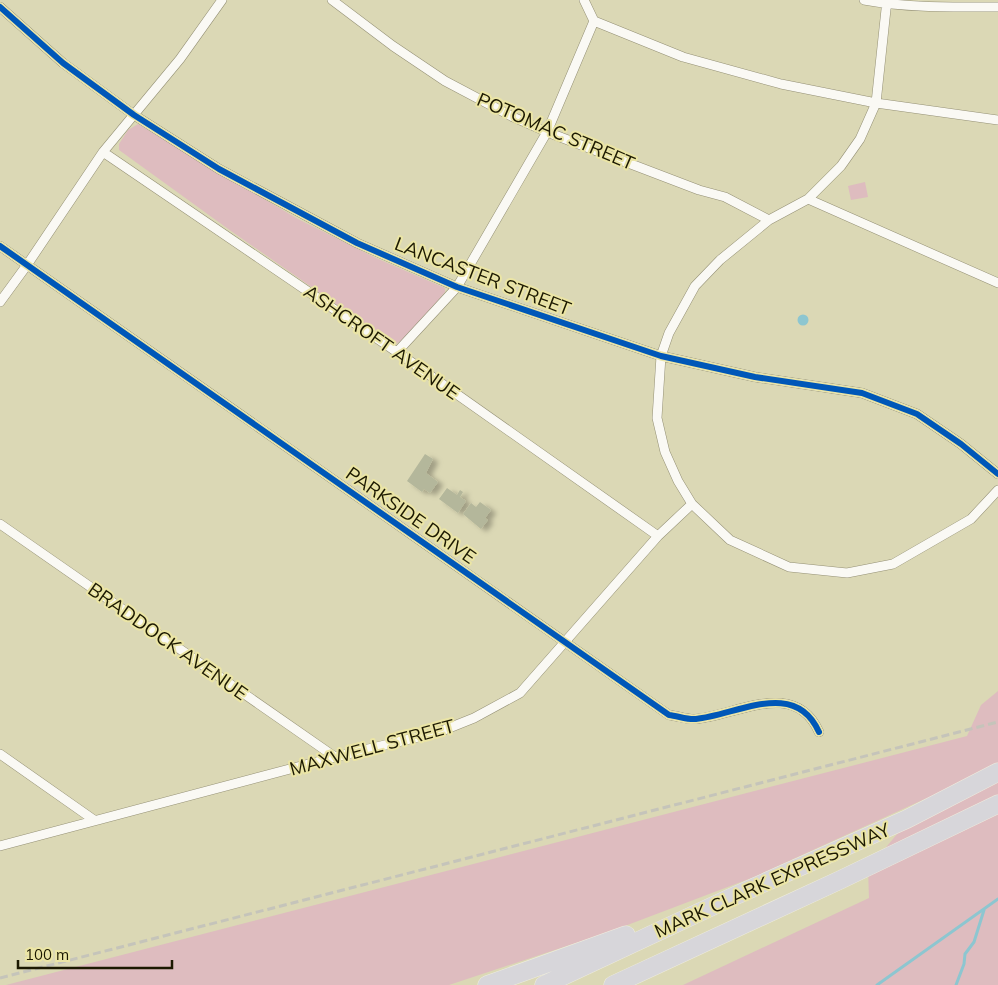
<svg xmlns="http://www.w3.org/2000/svg" width="998" height="985" viewBox="0 0 998 985" font-family="Mulish,sans-serif">
	<defs>
		<filter id="shadow"><feDropShadow dx="5.5" dy="3" stdDeviation="2.5" flood-color="#0004"/></filter>
	</defs>
	<rect width="100%" height="100%" fill="#dbd8b5"/>
	<path fill="#debcbf" d="M138,124l160,95 78,39 69,30v4l-36,44 -13,8 -4,-1 -161,-112 -112,-81v-6l9,-14z
		M865,182l3,15 -17,3 -3,-14z
		M998,691v294h-315l186,-87 -1,-29 59,-71 -173,79 -145,55 -160,53h-443l961,-249 14,-31z"/>
	<path fill="#8dc6d0" d="M797.5 320a5.5 5.5 0 1 1 11 0a5.5 5.5 0 1 1-11 0Z"/>
	<g fill="none" stroke-linecap="round" stroke-linejoin="round">
		<path stroke="#8dc6d0" stroke-width="3" d="M877,985l121,-86
			M956,985l8,-21 1,-10 9,-12 10,-32"/>
	</g>
	<path fill="#b4b79b" filter="url(#shadow)" d="M425,454l8,5 -7,14 12,9 -8,11 -6,-4 -2,3 -15,-11z
		M447,488l10,7 3,-5 3,2 -3,5 6,4 -8,12 -19,-14z
		M480,502l11,8 -6,8 3,2 -7,9 -18,-15 8,-11 5,4z"/>
	<g fill="none" stroke-linecap="round" stroke-linejoin="round">
		<g stroke="#949075" stroke-width="10">
			<path id="minor" d="M332,0l61,46 52,35 68,36 34,15 152,58 26,7 44,23
				M584,0l10,21 89,36 98,27 95,19 11,-103
				M864,0c44,8 89,7 134,7
				M0,7l63,56 71,52 85,54 138,74 100,44 204,69 94,21 107,16 55,21 44,30 37,30
				M998,120l-122,-17 -16,36 -19,27 -33,33 -39,21 -49,40 -25,26 -26,47 -8,23 -4,62 8,34 13,29 14,23 38,36 59,27 58,6 46,-9 78,-45 27,-29
				M103,152l294,200 261,184
				M808,199l190,84
				M0,246l669,469c9,1 19,5 27,4 41,-4 99,-41 123,13
				M0,302l27,-37 76,-113 77,-93 42,-59
				M397,352l60,-65 90,-155 47,-111
				M0,524l335,233
				M0,754l94,66
				M0,846l335,-89 104,-25 35,-14 46,-25 138,-157 34,-32"/>
		</g>
		<g stroke="#efedde" stroke-width="19">
			<path id="motorway" d="M487,985l139,-50
				M544,985l186,-87 177,-79 91,-47
				M613,985l227,-105 158,-76"/>
		</g>
		<use href="#minor" stroke="#faf9f4" stroke-width="9"/>
		<use href="#motorway" stroke="#d7d6da" stroke-width="18"/>
		<path stroke="#c5c4ba" stroke-width="3" stroke-dasharray="8 4" stroke-linecap="butt" d="M0,978l998,-256"/>
		<g stroke="#ebe5a5" stroke-width="9">
			<path id="cycleway" d="M0,7l63,56 71,52 85,54 138,74 100,44 204,69 94,21 107,16 55,21 44,30 37,30
				M0,246l669,469c9,1 19,5 27,4 41,-4 99,-41 123,13"/>
		</g>
		<use href="#cycleway" stroke="#0057b8" stroke-width="6"/>
	</g>
	<g text-anchor="middle" dominant-baseline="central" stroke-width="4" stroke-linejoin="round" paint-order="stroke">
		<g font-size="19" fill="#1c1901" stroke="#ebe5a5">
			<text transform="translate(556 131) rotate(23)">POTOMAC STREET</text>
			<text transform="translate(483 276) rotate(21)">LANCASTER STREET</text>
			<text transform="translate(382 342) rotate(35)">ASHCROFT AVENUE</text>
			<text transform="translate(411 515) rotate(35)">PARKSIDE DRIVE</text>
			<text transform="translate(168 641) rotate(35)">BRADDOCK AVENUE</text>
			<text transform="translate(372 747) rotate(-15)">MAXWELL STREET</text>
			<text transform="translate(772 880) rotate(-24)">MARK CLARK EXPRESSWAY</text>
		</g>
	</g>
	<path d="M18 960v8h154v-8" fill="none" stroke="#1c1901" stroke-width="2.5"/>
	<text x="25" y="960" font-size="15" fill="#1c1901" stroke="#ebe5a5" stroke-width="4" paint-order="stroke">100 m</text>
</svg>
